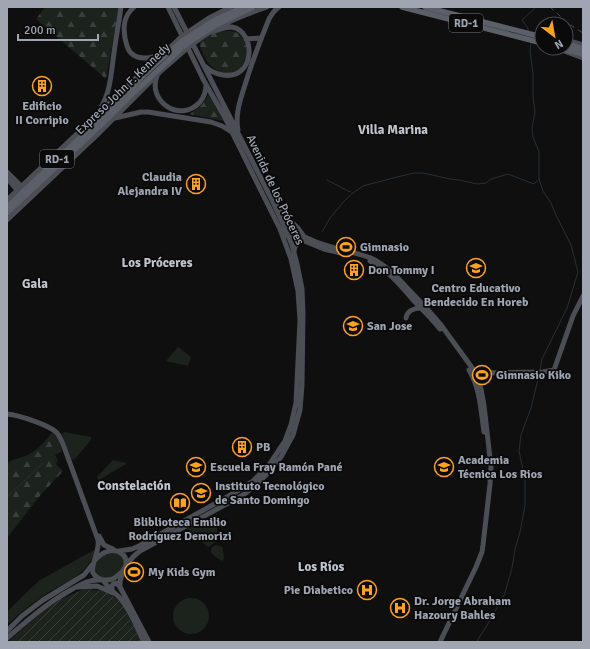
<svg xmlns="http://www.w3.org/2000/svg" width="590" height="649" viewBox="0 0 590 649" font-family="Signika,sans-serif">
	<defs>
		<pattern id="forest-firs" width="22" height="20" patternUnits="userSpaceOnUse"><rect width="22" height="20" fill="#1b231c"/><path d="M5 1l3.5 6h-7zM16 11l3.5 6h-7z" fill="#39403b"/></pattern>
		<pattern id="garden-furrows" width="10" height="10" patternUnits="userSpaceOnUse"><rect width="10" height="10" fill="#1b231c"/><path d="M-1 1l2-2M0 10L10 0M9 11l2-2" fill="none" stroke="#39403b"/></pattern>
	</defs>
	<rect width="100%" height="100%" fill="#0f0f10"/>
	<path fill="url(#forest-firs)" d="M45,7h74l-13,72 -70,-60z
		M229,31c4,0 9,1 11,4 13,13 6,41 -15,38 -6,-1 -12,-4 -16,-9 -4,-6 -10,-15 -9,-22 9,-8 17,-11 29,-11z
		M209,92l15,29 -35,-7c9,-4 17,-12 20,-22z
		M52,433c7,3 8,11 10,18l-7,4 3,5 -2,4 7,7 -25,27 -31,40v-75c6,-4 14,-5 21,-8 10,-5 17,-14 24,-22z"/>
	<path fill="#1b231c" d="M178,347l13,10 -3,9 -22,-5z
		M64,432l27,5v3l-17,20 -3,-1 -9,-25z
		M113,460l13,3v1l-27,16h-1l-1,-3z
		M210,517v6l7,3v15l-9,6 -21,-18z
		M217,545l5,2 1,4 1,8 -2,2 -8,-5 -3,-4c0,-5 2,-6 6,-7z
		M94,550l1,1c-7,25 -33,32 -52,45 -12,8 -23,17 -34,27l-2,-2v-9l22,-22 11,-10z
		M112,552l11,4 2,7 -4,8 -12,8 -8,-1 -6,-5v-11l3,-4z
		M173 616a18 18 0 1 1 36 0a18 18 0 1 1-36 0Z"/>
	<path fill="url(#garden-furrows)" d="M84,589c14,0 26,3 37,13l21,40h-134l31,-28 22,-15z"/>
	<g fill="none" stroke-linecap="round" stroke-linejoin="round">
		<path stroke="#273036" stroke-width="1" d="M528,31v-3l-6,-8 14,-13
			M531,44l-1,7 3,22v24l2,15 -3,16 1,9 6,15v27l4,12 8,12 5,12 15,30 7,27 -11,36 -25,51 -2,11
			M327,180l21,11 3,1
			M322,232l8,-14 15,-18 8,-7 10,-7 34,-9 17,-4h9l27,6 9,1 18,4 9,-1 5,-4 17,-5 18,7 8,3 5,-5
			M7,497l36,-34
			M477,642l2,-4 12,-19 14,-26 7,-25 3,-19 5,-17 5,-26v-27l-6,-28 2,-16 10,-27 8,-33"/>
		<path stroke="#4b4e55" stroke-width="5" d="M134,7c-10,9 -11,18 -9,31 1,5 2,10 5,14 9,10 26,6 35,-1 5,-3 10,-8 14,-12
			M188,32l21,-14 22,-11
			M246,39l15,-1
			M566,40l17,5
			M194,43c22,-17 47,-27 73,-36
			M556,48l27,10
			M206,67c5,5 10,7 17,8 33,5 33,-44 9,-48 -7,0 -14,3 -21,5
			M157,76c-10,25 23,48 43,26 4,-5 6,-11 6,-17
			M100,109c11,-17 11,-37 14,-56 2,-16 5,-31 7,-46
			M115,118l26,-6h7l63,10 11,4 8,5
			M238,130c-3,-15 2,-30 7,-45 7,-23 15,-44 24,-66 3,-5 5,-9 10,-12
			M7,172l16,16
			M7,178l12,14
			M7,200l131,-124 27,-25
			M276,205l9,11 12,11 6,8
			M7,220l90,-85 65,-65 23,-20
			M284,230c14,2 25,10 38,14 17,6 35,8 51,15 8,4 14,9 21,15l34,36 13,15 32,44 5,12 3,8 3,16 7,62 -1,17 -7,61 -1,7 -6,15 -36,75
			M286,235l11,3 27,11 21,5
			M294,251l1,-5 7,-6
			M370,261c18,9 31,25 44,40 9,9 18,18 26,28
			M406,318c1,-7 8,-10 15,-10
			M469,370c11,18 12,41 15,62
			M474,374l4,-1 65,-1 11,-2 19,-54 10,-20
			M7,414c11,1 43,11 50,19 3,3 4,7 6,11l35,96c2,12 -8,25 -5,33 3,5 7,7 13,7 4,0 8,-1 11,-4 23,-15 -2,-39 -22,-16
			M99,536l5,9 9,4
			M119,551l13,-2 7,-3 97,-54 17,-11 16,-16 16,-24 6,-16 5,-22 4,-83 -2,-29 -7,-32 -11,-30 -56,-113 -21,-37 -35,-72
			M126,565l8,-9 6,-5 103,-56 13,-10 11,-11 14,-17 12,-22 7,-25 2,-25 1,-72 -1,-24 -5,-25 -5,-19 -6,-15 -16,-34 -96,-189
			M123,572l-3,9v6l29,55
			M103,580c4,7 11,12 17,18 11,13 17,30 24,44
			M78,587l19,-1 16,7
			M112,590v-4l1,-2 3,-1 4,4
			M7,631l15,-15 21,-16 41,-25 8,-10
			M7,638c20,-17 39,-34 62,-47 11,-6 19,-12 32,-11"/>
		<path stroke="#5b5f67" stroke-width="5.5" d="M402,7l140,36
			M425,7l117,30
			M190,36l23,-15 30,-14
			M192,40l26,-16 35,-17
			M566,44l17,5
			M559,48l24,6
			M108,111c23,-24 48,-48 73,-69
			M104,122l27,-27 53,-49"/>
		<path stroke="#46494f" stroke-width="1" stroke-dasharray="5 4" stroke-linecap="butt" d="M550,7l19,17 14,9"/>
		<path stroke="#4b4e55" stroke-width="5" d="M179,39l9,-7
			M185,50l9,-7"/>
		<path stroke="#5b5f67" stroke-width="5.5" d="M181,42l9,-6
			M184,46l8,-6
			M7,207l101,-96
			M7,213l97,-91"/>
	</g>
	<defs>
		<g id="building-ring" transform="scale(1)"><circle r="9.5" fill="#0a0a0b" stroke="#fea319" stroke-width="1.5"/><path d="M-4-6H4V6H1V3H-1V6H-4ZM-2.5-4.3h1.7v1.8h-1.7ZM.8-4.3h1.7v1.8H.8ZM-2.5-1h1.7V.8h-1.7ZM.8-1h1.7V.8H.8Z" fill="#fea319"/></g>
		<g id="stadium-ring" transform="scale(1)"><circle r="9.5" fill="#0a0a0b" stroke="#fea319" stroke-width="1.5"/><path d="M0-5a6.5 5 0 1 0 0 10a6.5 5 0 1 0 0-10ZM-3.5-1.8h7v3.6h-7Z" fill="#fea319"/></g>
		<g id="school-ring" transform="scale(1)"><circle r="9.5" fill="#0a0a0b" stroke="#fea319" stroke-width="1.5"/><path d="M0-5L7-2L0 1L-7-2ZM-4 1L0 2.5L4 1V4Q0 6-4 4Z" fill="#fea319"/></g>
		<g id="university-ring" transform="scale(1)"><circle r="9.5" fill="#0a0a0b" stroke="#fea319" stroke-width="1.5"/><path d="M0-5L7-2L0 1L-7-2ZM-4 1L0 2.5L4 1V4Q0 6-4 4Z" fill="#fea319"/></g>
		<g id="library-ring" transform="scale(1)"><circle r="9.5" fill="#0a0a0b" stroke="#fea319" stroke-width="1.5"/><path d="M-6-4Q-3-5.5-.7-3.5V5Q-3 3-6 4ZM6-4Q3-5.5 .7-3.5V5Q3 3 6 4Z" fill="#fea319"/></g>
		<g id="hospital-ring" transform="scale(1)"><circle r="9.5" fill="#0a0a0b" stroke="#fea319" stroke-width="1.5"/><path d="M-5-5h3v3.5h4V-5h3V5h-3V1.5h-4V5h-3Z" fill="#fea319"/></g>
	</defs>
	<g fill-rule="evenodd">
		<use href="#building-ring" x="42" y="86"/>
		<use href="#building-ring" x="196" y="184"/>
		<use href="#stadium-ring" x="346" y="247"/>
		<use href="#school-ring" x="476" y="268"/>
		<use href="#building-ring" x="354" y="270"/>
		<use href="#school-ring" x="353" y="326"/>
		<use href="#stadium-ring" x="482" y="375"/>
		<use href="#building-ring" x="242" y="447"/>
		<use href="#school-ring" x="196" y="467"/>
		<use href="#school-ring" x="444" y="467"/>
		<use href="#university-ring" x="201" y="493"/>
		<use href="#library-ring" x="180" y="503"/>
		<use href="#stadium-ring" x="134" y="572"/>
		<use href="#hospital-ring" x="367" y="590"/>
		<use href="#hospital-ring" x="400" y="608"/>
	</g>
	<g text-anchor="middle" dominant-baseline="central" stroke-width="3.5" stroke-linejoin="round" paint-order="stroke">
		<g fill="#0a0a0b" stroke="#727780" stroke-width="1">
			<rect x="449" y="14" width="34" height="18" rx="3"/>
			<rect x="40" y="150" width="34" height="18" rx="3"/>
		</g>
		<g font-size="11" font-weight="bold" fill="#9fa6b2">
			<text x="466" y="23">RD-1</text>
			<text x="57" y="159">RD-1</text>
		</g>
		<g font-size="12" fill="#9fa6b2" stroke="#0a0a0b">
			<text transform="translate(123 89) rotate(-44)">Expreso John F. Kennedy</text>
			<text transform="translate(275 190) rotate(65)">Avenida de los Próceres</text>
		</g>
		<g font-size="12" font-weight="bold" fill="#9fa6b2" stroke="#0a0a0b" text-anchor="start">
			<text x="42" y="106" text-anchor="middle">Edificio<tspan x="42" dy="14">II Corripio</tspan></text>
			<text x="182" y="177" text-anchor="end">Claudia<tspan x="182" dy="14">Alejandra IV</tspan></text>
			<text x="360" y="247">Gimnasio</text>
			<text x="368" y="270">Don Tommy I</text>
			<text x="476" y="288" text-anchor="middle">Centro Educativo<tspan x="476" dy="14">Bendecido En Horeb</tspan></text>
			<text x="367" y="326">San Jose</text>
			<text x="496" y="375">Gimnasio Kiko</text>
			<text x="256" y="447">PB</text>
			<text x="458" y="460">Academia<tspan x="458" dy="14">Técnica Los Rios</tspan></text>
			<text x="210" y="467">Escuela Fray Ramón Pané</text>
			<text x="215" y="486">Instituto Tecnológico<tspan x="215" dy="14">de Santo Domingo</tspan></text>
			<text x="180" y="522" text-anchor="middle">Bliblioteca Emilio<tspan x="180" dy="14">Rodríguez Demorizi</tspan></text>
			<text x="148" y="572">My Kids Gym</text>
			<text x="353" y="590" text-anchor="end">Pie Diabetico</text>
			<text x="414" y="601">Dr. Jorge Abraham<tspan x="414" dy="14">Hazoury Bahles</tspan></text>
		</g>
		<g font-size="13" font-weight="bold" fill="#c0c5ce" stroke="#0a0a0b">
			<text x="393" y="130">Villa Marina</text>
			<text x="157" y="263">Los Próceres</text>
			<text x="35" y="284">Gala</text>
			<text x="134" y="486">Constelación</text>
			<text x="321" y="567">Los Ríos</text>
		</g>
	</g>
	<rect width="590" height="649" fill="none" stroke="#9fa6b2" stroke-width="16"/>
	<g transform="translate(554 36) rotate(149)"><circle r="19" fill="#0a0a0b" stroke="#46484e"/>
	<path d="M0-3L7 15L0 10L-7 15Z" fill="#fea319"/>
	<text y="-6" font-size="11" font-weight="bold" text-anchor="middle" fill="#9fa6b2">N</text>
	</g>
	<path d="M18 34v6h80v-6" fill="none" stroke="#9fa6b2" stroke-width="2"/>
	<text x="24" y="34" font-size="12" fill="#9fa6b2" stroke="#0a0a0b" stroke-width="3" paint-order="stroke">200 m</text>
</svg>
